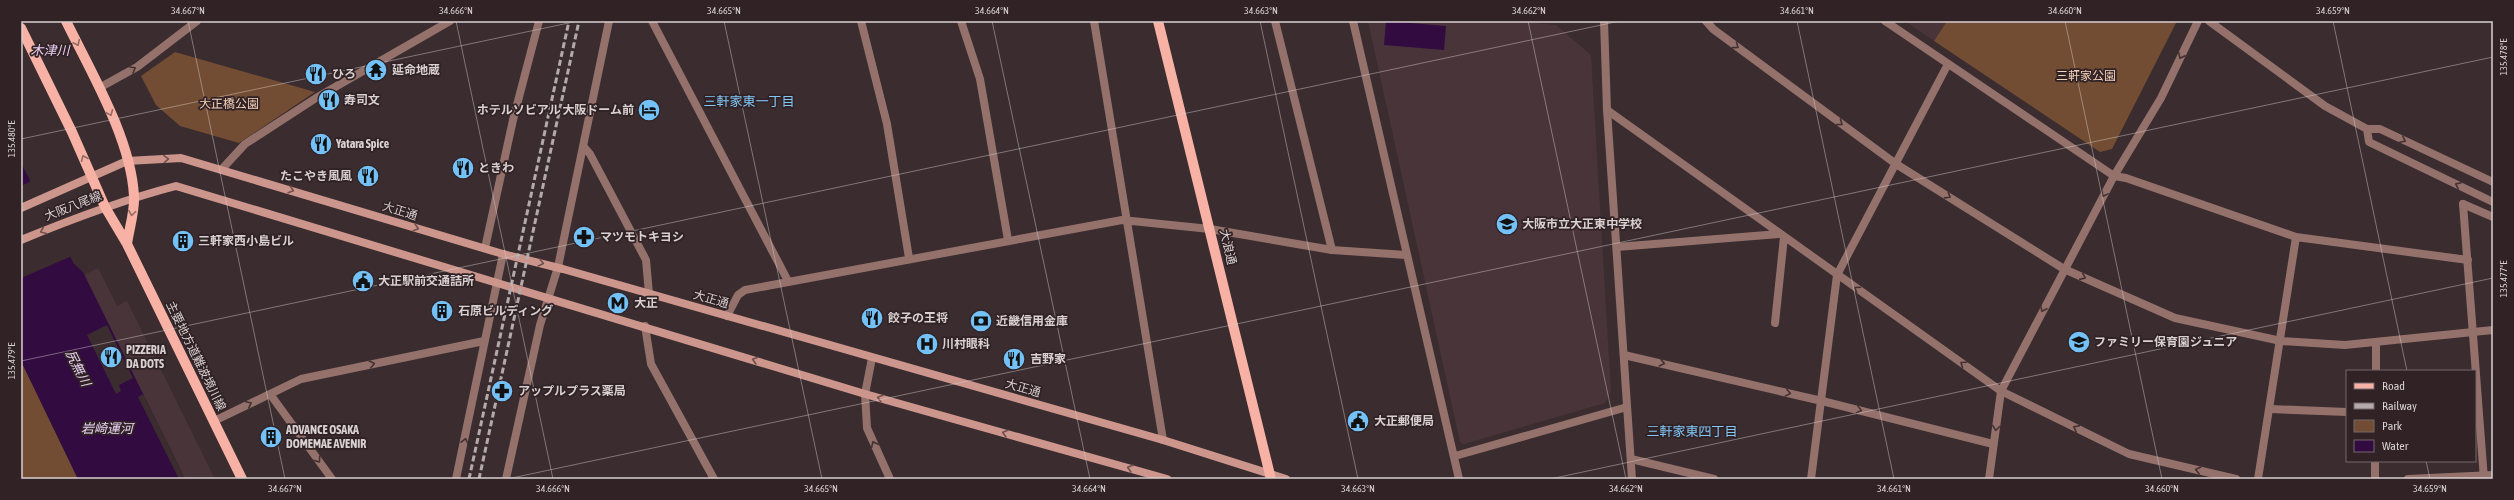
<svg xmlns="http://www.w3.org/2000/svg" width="2514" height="500" viewBox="0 0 2514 500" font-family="'Asap Condensed','Noto Sans JP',sans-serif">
	<rect width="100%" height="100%" fill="#3a2c2f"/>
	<path fill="#493439" d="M1368,21h150l38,4 35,30 20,337 -6,11 -141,41 -4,-2z
		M1905,21h42l-13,20z
		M98,268l19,38 10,-5 88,178h-30l-101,-204z"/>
	<path fill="#734d33" d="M1947,21h230l-65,128 -12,3 -166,-111z
		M175,52l140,40 -76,51 -59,-17 -24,-21 -15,-29z
		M21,361l57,118h-55l-2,-5z"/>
	<path fill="#320b41" d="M1386,21l60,5 -2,24 -60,-5z
		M21,163l53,101 9,8 102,207h-107l-57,-118z"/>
	<path fill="#3a2c2f" d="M21,21h78l15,30 -89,44 -4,-9z
		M33,180l39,76 -51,22v-92z
		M107,325l26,53 -14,7 2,6 -5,3 -29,-59z
		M143,394l42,85h-6l-41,-82z"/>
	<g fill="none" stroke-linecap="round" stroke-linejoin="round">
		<path stroke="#94716b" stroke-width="8" d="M652,21l136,260
			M861,21l26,103 22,134
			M961,21l19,58 28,161
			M1094,21l69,419
			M1275,21l57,229
			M1706,21l7,8 183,135 168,105 111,49 106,23 64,4 148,-15
			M2209,21l116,85 42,23h13l113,53
			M99,88l38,-21 60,-46
			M1607,110l394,281 128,63 107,25
			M2367,129l2,13 124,60
			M584,147l6,7 56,106 3,34
			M222,169l23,-25 71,-46 134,-77
			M2463,204l30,13
			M1617,247l162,-13
			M485,248l28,-128 26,-99
			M558,267l51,-246
			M727,316l11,-21 7,-5 377,-70 88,9
			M1775,323l9,-86
			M645,326l6,38 63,115
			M1624,355l198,46 171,43
			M872,358l-7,36 2,34 23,51
			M270,394l62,85
			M2270,409l77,3
			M214,421l87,-42 183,-38
			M456,479l47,-225
			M2408,479l85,-4"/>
		<path stroke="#94716b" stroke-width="8" d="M1353,21l106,458
			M1604,21l3,89 25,369
			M1885,21l229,155 12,2 170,59 172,23
			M2463,204l21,275
			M1210,229l122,21 74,5
			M2376,371v-29
			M1455,456l172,-49
			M1631,459l83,20
			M506,479l34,-154 18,-58
			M1811,479l26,-204 111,-211
			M1989,479l12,-88 113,-215 47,-78 37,-77
			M2258,479l38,-242
			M2375,479v-18"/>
		<path stroke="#cd968c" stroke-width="8" d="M21,208l106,-47 54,-3 322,96 60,15 600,171 123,39
			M21,240c51,-21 101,-40 155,-54l689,208 302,85"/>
		<path stroke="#f8b2a5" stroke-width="10" d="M66,21c25,51 65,118 68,175 1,15 -5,33 -7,48
			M1158,21l113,458
			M21,28l51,104 33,75 22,37 115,235"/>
		<path stroke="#b4aaab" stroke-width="3" stroke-dasharray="6 3" stroke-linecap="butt" d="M469,479l100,-458
			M479,479l100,-458"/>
	</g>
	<defs><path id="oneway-chevron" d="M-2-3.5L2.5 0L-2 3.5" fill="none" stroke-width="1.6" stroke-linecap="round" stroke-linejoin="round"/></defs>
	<g stroke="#946a65">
		<use href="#oneway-chevron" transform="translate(77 43) rotate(64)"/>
		<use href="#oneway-chevron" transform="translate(110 113) rotate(68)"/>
		<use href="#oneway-chevron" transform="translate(84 158) rotate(-113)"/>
		<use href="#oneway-chevron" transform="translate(132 213) rotate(98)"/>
	</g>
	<g stroke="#443233">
		<use href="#oneway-chevron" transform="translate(1736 46) rotate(36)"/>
		<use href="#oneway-chevron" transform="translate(2181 56) rotate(116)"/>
		<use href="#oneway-chevron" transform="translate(133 69) rotate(-30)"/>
		<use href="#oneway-chevron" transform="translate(1840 123) rotate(36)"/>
		<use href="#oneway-chevron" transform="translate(2403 140) rotate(26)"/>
		<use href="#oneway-chevron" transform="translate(2458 185) rotate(-154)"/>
		<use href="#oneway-chevron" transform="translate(2104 194) rotate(118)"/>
		<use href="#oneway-chevron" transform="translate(1948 196) rotate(32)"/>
		<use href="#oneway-chevron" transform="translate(2083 277) rotate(24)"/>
		<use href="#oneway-chevron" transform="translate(1857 289) rotate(-145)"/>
		<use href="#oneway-chevron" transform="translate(2043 309) rotate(117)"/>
		<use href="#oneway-chevron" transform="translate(1662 363) rotate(13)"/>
		<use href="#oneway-chevron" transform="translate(372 364) rotate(-13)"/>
		<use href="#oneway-chevron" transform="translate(1963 364) rotate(-145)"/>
		<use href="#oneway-chevron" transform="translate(1788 393) rotate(13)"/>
		<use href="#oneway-chevron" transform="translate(249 404) rotate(-25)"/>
		<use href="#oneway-chevron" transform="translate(1859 410) rotate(14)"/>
		<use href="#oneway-chevron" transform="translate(1996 428) rotate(98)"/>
		<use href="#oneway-chevron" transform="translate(2076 428) rotate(-154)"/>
		<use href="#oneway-chevron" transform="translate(465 441) rotate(-77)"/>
		<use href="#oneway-chevron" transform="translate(874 444) rotate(-115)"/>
		<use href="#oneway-chevron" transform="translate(318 460) rotate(54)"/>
		<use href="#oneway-chevron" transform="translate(2198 470) rotate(-167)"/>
	</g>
	<g stroke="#6f504e">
		<use href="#oneway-chevron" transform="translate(166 159) rotate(-3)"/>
		<use href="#oneway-chevron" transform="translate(291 190) rotate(17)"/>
		<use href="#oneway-chevron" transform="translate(416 228) rotate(16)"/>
		<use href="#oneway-chevron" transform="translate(43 231) rotate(157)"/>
		<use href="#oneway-chevron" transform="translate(541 263) rotate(14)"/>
		<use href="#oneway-chevron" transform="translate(755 360) rotate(-163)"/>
		<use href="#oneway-chevron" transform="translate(880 398) rotate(-164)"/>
		<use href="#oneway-chevron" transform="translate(1005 433) rotate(-164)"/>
		<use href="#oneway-chevron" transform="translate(1130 468) rotate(-164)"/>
	</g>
	<path fill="none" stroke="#d9d0d1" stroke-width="1" stroke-opacity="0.45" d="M188,21l97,458M456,21l97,458M724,21l98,458M992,21l98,458M1260,21l98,458M1528,21l98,458M1797,21l97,458M2065,21l97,458M2333,21l74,350M21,139l557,-118M21,361l1599,-340M2426,461l4,18M507,479l1986,-422M1550,479l943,-201"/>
	<defs>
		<g id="temple-disc" transform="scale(1.15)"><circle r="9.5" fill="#73c1f6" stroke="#302225"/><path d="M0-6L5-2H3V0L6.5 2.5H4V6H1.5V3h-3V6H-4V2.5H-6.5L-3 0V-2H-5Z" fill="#111"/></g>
		<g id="restaurant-disc" transform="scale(1.15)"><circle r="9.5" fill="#73c1f6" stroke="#302225"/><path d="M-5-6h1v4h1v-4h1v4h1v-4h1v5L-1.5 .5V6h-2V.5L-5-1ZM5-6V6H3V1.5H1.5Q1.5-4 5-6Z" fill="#111"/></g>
		<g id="hotel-disc" transform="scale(1.15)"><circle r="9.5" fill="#73c1f6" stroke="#302225"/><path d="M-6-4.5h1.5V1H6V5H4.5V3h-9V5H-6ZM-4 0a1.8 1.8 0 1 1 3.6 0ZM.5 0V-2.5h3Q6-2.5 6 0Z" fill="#111"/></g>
		<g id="school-disc" transform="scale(1.15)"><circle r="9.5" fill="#73c1f6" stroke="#302225"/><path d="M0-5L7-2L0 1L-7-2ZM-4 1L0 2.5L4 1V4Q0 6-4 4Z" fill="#111"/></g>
		<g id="pharmacy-disc" transform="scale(1.15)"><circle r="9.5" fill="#73c1f6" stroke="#302225"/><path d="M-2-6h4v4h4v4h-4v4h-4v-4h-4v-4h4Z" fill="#111"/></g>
		<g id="building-disc" transform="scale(1.15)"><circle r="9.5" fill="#73c1f6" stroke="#302225"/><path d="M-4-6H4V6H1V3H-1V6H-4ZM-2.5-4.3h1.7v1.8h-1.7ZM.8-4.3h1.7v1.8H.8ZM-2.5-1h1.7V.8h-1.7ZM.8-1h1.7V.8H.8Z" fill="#111"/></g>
		<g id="civic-disc" transform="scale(1.15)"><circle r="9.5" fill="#73c1f6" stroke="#302225"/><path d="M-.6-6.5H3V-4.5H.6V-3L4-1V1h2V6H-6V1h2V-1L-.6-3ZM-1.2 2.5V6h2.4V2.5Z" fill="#111"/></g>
		<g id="metro-disc" transform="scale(1.15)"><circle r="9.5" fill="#73c1f6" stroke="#302225"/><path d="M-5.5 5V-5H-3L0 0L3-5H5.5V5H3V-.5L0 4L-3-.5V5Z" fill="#111"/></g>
		<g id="bank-disc" transform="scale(1.15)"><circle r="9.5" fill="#73c1f6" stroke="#302225"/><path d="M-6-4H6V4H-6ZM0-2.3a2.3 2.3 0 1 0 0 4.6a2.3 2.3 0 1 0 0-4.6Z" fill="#111"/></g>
		<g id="hospital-disc" transform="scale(1.15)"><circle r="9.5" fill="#73c1f6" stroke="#302225"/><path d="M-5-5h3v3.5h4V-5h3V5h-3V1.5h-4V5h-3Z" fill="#111"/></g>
	</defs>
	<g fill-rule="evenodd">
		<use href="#temple-disc" x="376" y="70"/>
		<use href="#restaurant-disc" x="316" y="74"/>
		<use href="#restaurant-disc" x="329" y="100"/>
		<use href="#hotel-disc" x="649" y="110"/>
		<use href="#restaurant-disc" x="321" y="144"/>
		<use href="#restaurant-disc" x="463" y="168"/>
		<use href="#restaurant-disc" x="368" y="176"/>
		<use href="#school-disc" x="1507" y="224"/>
		<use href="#pharmacy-disc" x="584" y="237"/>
		<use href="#building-disc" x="183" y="241"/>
		<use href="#civic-disc" x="363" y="281"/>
		<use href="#metro-disc" x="618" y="303"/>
		<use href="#building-disc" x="442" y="311"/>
		<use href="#restaurant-disc" x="872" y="318"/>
		<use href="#bank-disc" x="981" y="321"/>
		<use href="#school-disc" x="2079" y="342"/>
		<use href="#hospital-disc" x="927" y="344"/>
		<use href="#restaurant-disc" x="111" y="357"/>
		<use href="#restaurant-disc" x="1014" y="359"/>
		<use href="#pharmacy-disc" x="502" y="391"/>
		<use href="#civic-disc" x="1358" y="421"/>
		<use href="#building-disc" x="271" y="437"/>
	</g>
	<g text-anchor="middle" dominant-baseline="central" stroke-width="3.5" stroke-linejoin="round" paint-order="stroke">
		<g font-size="12" font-weight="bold" fill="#d9d0d1" stroke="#302225" text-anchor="start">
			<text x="392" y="70">延命地蔵</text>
			<text x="332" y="74">ひろ</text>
			<text x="344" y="100">寿司文</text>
			<text x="634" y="110" text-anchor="end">ホテルソビアル 大阪ドーム前</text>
			<text x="336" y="144">Yatara Spice</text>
			<text x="478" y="168">ときわ</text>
			<text x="352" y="176" text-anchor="end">たこやき風風</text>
			<text x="1522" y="224">大阪市立大正東中学校</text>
			<text x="600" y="237">マツモトキヨシ</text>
			<text x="198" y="241">三軒家西小島ビル</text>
			<text x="378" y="281">大正駅前交通詰所</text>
			<text x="634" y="303">大正</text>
			<text x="458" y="311">石原ビルディング</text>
			<text x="888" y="318">餃子の王将</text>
			<text x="996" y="321">近畿信用金庫</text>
			<text x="2094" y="342">ファミリー保育園ジュニア</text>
			<text x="942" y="344">川村眼科</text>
			<text x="126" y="350">PIZZERIA<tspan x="126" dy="14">DA DOTS</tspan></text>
			<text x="1030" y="359">吉野家</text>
			<text x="518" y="391">アップルプラス薬局</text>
			<text x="1374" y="421">大正郵便局</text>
			<text x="286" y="430">ADVANCE OSAKA<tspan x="286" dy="14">DOMEMAE AVENIR</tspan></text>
		</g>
		<g font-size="12" fill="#f6d2ba" stroke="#302225">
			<text x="2086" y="76">三軒家公園</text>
			<text x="229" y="104">大正橋公園</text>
		</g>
		<g font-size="12" fill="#d9d0d1" stroke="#302225">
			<text transform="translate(73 206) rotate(-21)">大阪八尾線</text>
			<text transform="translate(400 211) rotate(17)">大正通</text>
			<text transform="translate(1228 247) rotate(77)">大浪通</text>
			<text transform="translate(711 299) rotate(16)">大正通</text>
			<text transform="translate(196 356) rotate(64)">主要地方道難波境川線</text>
			<text transform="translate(1023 388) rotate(16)">大正通</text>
		</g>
		<g font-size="13" font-style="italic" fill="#e9d2f4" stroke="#302225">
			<text x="50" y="50">木津川</text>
			<text transform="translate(78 368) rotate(63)">尻無川</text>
			<text x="107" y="428">岩崎運河</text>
		</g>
		<g font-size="13" fill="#81c8f9" stroke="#302225">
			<text x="749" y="101">三軒家東一丁目</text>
			<text x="1692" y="431">三軒家東四丁目</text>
		</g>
	</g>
	<rect width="2514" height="500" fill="none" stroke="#302225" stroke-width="44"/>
	<rect x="2346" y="370" width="130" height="92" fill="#302225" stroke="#74686a"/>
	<rect x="2354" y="383" width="20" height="6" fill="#f8b2a5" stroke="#74686a"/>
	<text x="2382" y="390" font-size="12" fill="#d9d0d1">Road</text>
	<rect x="2354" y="403" width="20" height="6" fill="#b4aaab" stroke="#74686a"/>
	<text x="2382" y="410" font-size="12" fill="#d9d0d1">Railway</text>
	<rect x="2354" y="420" width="20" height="12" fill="#734d33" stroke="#74686a"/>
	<text x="2382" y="430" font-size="12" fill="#d9d0d1">Park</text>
	<rect x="2354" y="440" width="20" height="12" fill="#320b41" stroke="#74686a"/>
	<text x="2382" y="450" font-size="12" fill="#d9d0d1">Water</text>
	<rect x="22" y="22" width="2470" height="456" fill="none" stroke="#d9d0d1" stroke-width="1.5"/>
	<g font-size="10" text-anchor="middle" fill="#d9d0d1">
		<text x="188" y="14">34.667°N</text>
		<text x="456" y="14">34.666°N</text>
		<text x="724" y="14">34.665°N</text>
		<text x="992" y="14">34.664°N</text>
		<text x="1261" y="14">34.663°N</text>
		<text x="1529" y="14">34.662°N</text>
		<text x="1797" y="14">34.661°N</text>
		<text x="2065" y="14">34.660°N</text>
		<text x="2333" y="14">34.659°N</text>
		<text transform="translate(2503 57) rotate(-90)" y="4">135.478°E</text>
		<text transform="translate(11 139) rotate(-90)" y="4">135.480°E</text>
		<text transform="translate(2503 279) rotate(-90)" y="4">135.477°E</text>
		<text transform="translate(11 361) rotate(-90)" y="4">135.479°E</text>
		<text x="285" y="492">34.667°N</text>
		<text x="553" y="492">34.666°N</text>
		<text x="821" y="492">34.665°N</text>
		<text x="1089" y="492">34.664°N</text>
		<text x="1358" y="492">34.663°N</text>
		<text x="1626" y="492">34.662°N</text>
		<text x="1894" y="492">34.661°N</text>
		<text x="2162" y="492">34.660°N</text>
		<text x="2430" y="492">34.659°N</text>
	</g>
</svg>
